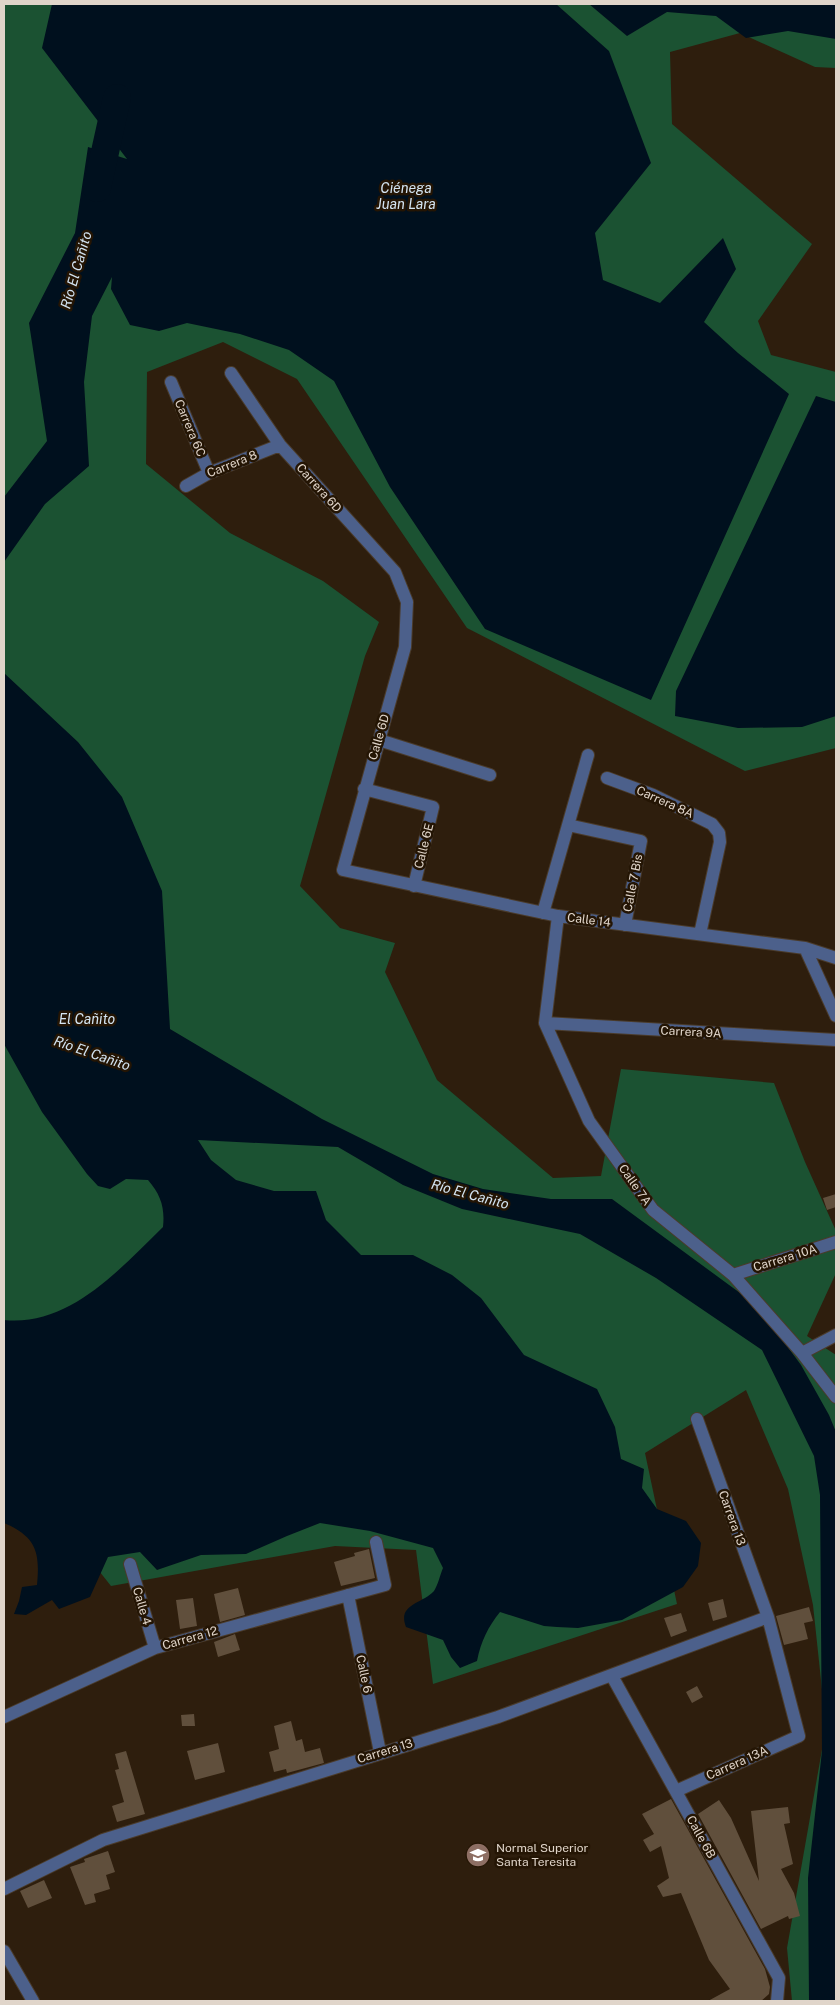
<svg xmlns="http://www.w3.org/2000/svg" width="840" height="2005" viewBox="0 0 840 2005" font-family="'Public Sans',sans-serif">
	<rect width="100%" height="100%" fill="#2e1e0d"/>
	<path fill="#1b5232" d="M4,4h832v64l-21,-1 -75,-34 -70,19 2,72 140,120 -54,77 13,34 65,17v376l-91,23 -278,-143 -170,-249 -74,-37 -76,30 -1,92 84,69 93,48 56,41 -14,34 -65,230 40,42 55,15 -10,29 52,108 116,98 48,-2 20,-107 153,14 31,79 31,69v42l-29,63 29,19v646h-44l-5,-53 39,-221 -13,-122 -25,-116 -42,-99 -101,63 32,151 -244,80 -17,-134 -81,-4 -224,40 -107,-135z"/>
	<path fill="#00101e" d="M52,4h504l53,47 42,112 -56,70 8,47 57,23 63,-65 13,31 -32,53 34,31 51,41 -138,306 -166,-71 -95,-142 -56,-106 -45,-31 -49,-16 -53,-11 -28,8 -29,-6 -19,-36 1,-12 -20,39 -8,66 5,84 -44,38 -41,58v-65l43,-56 -18,-118 46,-90 13,-86 39,12 -85,-111z
		M589,4h247v35l-48,-8 -42,7 -30,-22 -49,-4 -40,24z
		M816,396l20,6v314l-34,11 -64,1 -63,-12 1,-25z
		M4,673l74,69 44,55 40,94 8,138 152,90 111,55 50,15 68,10h61l128,94 30,30 31,42 28,50 7,17v569h-27l-1,-123 14,-127 -2,-256 -6,-39 -52,-106 -106,-72 -76,-44 -118,-25 -59,-24 -65,-38 -140,-7 13,20 25,20 38,11h42l10,29 35,35h52l39,20 29,23 43,57 73,34 18,38 6,32 23,10 -2,19 15,21 29,12 15,22 -3,23 -15,21 -61,33 -44,8 -21,-1 -13,-1 -44,-14c-12,15 -19,29 -23,49l-17,7 -9,-11 -8,-17 -37,-13c-9,-23 16,-23 28,-36 4,-6 6,-16 9,-23l-10,-20 -63,-17 -50,-8 -33,13 -41,18 -45,1 -44,15 -17,-18 -32,5 -18,40 -31,12 -7,-9 -26,15 -12,-1 5,-13 3,-14 15,-2c3,-32 0,-48 -33,-62v-203c65,7 116,-51 159,-93 2,-19 -2,-32 -15,-47l-22,-1 -16,10 -12,-3 -11,-12 -45,-62 -38,-68z"/>
	<g fill="none" stroke-linecap="round" stroke-linejoin="round">
		<path stroke="#00101e" stroke-width="28" d="M97,188l20,-90"/>
	</g>
	<path fill="#604f3c" d="M836,1194v13l-9,3 -4,-12z
		M369,1549l6,29 -34,8 -7,-24 21,-6 -1,-3z
		M238,1588l7,27 -25,7 -6,-28z
		M193,1598l4,28 -17,3 -4,-29z
		M723,1599l4,18 -14,4 -5,-18z
		M809,1607l4,14 -9,2 4,16 -24,6 -8,-29z
		M681,1613l6,18 -16,6 -7,-19z
		M235,1634l5,16 -22,7 -4,-15z
		M697,1686l6,11 -11,6 -6,-11z
		M194,1714l1,12h-13l-1,-11z
		M291,1721l5,20 6,-2 3,13 15,-4 4,15 -37,10 -1,-4 -12,3 -5,-20 10,-3 -5,-23z
		M218,1743l7,29 -30,8 -8,-29z
		M126,1751l19,63 -28,8 -5,-16 12,-4 -9,-32 4,-1 -4,-15z
		M671,1799l94,170 5,18 -1,7 -8,7h-53l22,-12 -21,-29 -28,-67 -18,4 -6,-11 12,-8 -8,-32 -11,6 -7,-12 11,-6 -12,-20z
		M719,1800l12,18 28,63 -8,-70 37,-4 2,16 -6,1 9,40 -12,5 13,24 6,23 -11,3 -1,-3 -27,13 -63,-115z
		M108,1851l7,21 -9,3 4,14 -16,5 2,8 -11,3 -15,-38 15,-5 -1,-3z
		M44,1880l8,18 -24,10 -8,-17z"/>
	<g fill="none" stroke-linecap="round" stroke-linejoin="round">
		<g stroke="#4a3b2b" stroke-width="14">
			<path id="minor" d="M231,373l49,72 115,127 12,30 -2,45 -62,223 215,46 247,32 31,10
				M171,382l38,91
				M186,486l23,-13 71,-28
				M379,740l111,35
				M607,778l46,17 59,29 7,9 1,9 -20,92
				M364,789l69,18 -19,79
				M568,825l73,16 -16,84
				M543,913l45,-158
				M558,916l-13,107 44,98 64,89 80,65 69,78 34,44
				M805,948l31,68
				M545,1023l291,17
				M733,1275l103,-33
				M802,1353l34,-18
				M130,1564l25,84
				M348,1595l32,157
				M612,1676l167,302 -2,23
				M4,1717l151,-69 230,-63 -9,-43
				M676,1791l123,-55 -31,-119 -71,-198
				M4,1889l99,-49 395,-123 270,-100
				M4,1951l29,50"/>
		</g>
		<use href="#minor" stroke="#4c608b" stroke-width="12"/>
	</g>
	<defs>
		<g id="university-disc" transform="scale(1.25)"><circle r="9.5" fill="#8d6e63" stroke="#241504"/><path d="M0-5L7-2L0 1L-7-2ZM-4 1L0 2.5L4 1V4Q0 6-4 4Z" fill="#fff"/></g>
	</defs>
	<g fill-rule="evenodd">
		<use href="#university-disc" x="478" y="1855"/>
	</g>
	<g text-anchor="middle" dominant-baseline="central" stroke-width="5" stroke-linejoin="round" paint-order="stroke">
		<g font-size="12" fill="#e0d5ca" stroke="#241504">
			<text transform="translate(190 428) rotate(67)">Carrera 6C</text>
			<text transform="translate(232 464) rotate(-22)">Carrera 8</text>
			<text transform="translate(319 488) rotate(48)">Carrera 6D</text>
			<text transform="translate(379 737) rotate(-74)">Calle 6D</text>
			<text transform="translate(665 802) rotate(24)">Carrera 8A</text>
			<text transform="translate(424 846) rotate(-76)">Calle 6E</text>
			<text transform="translate(633 883) rotate(-79)">Calle 7 Bis</text>
			<text transform="translate(589 920) rotate(7)">Calle 14</text>
			<text transform="translate(691 1032) rotate(3)">Carrera 9A</text>
			<text transform="translate(635 1185) rotate(55)">Calle 7A</text>
			<text transform="translate(785 1258) rotate(-17)">Carrera 10A</text>
			<text transform="translate(732 1518) rotate(70)">Carrera 13</text>
			<text transform="translate(142 1606) rotate(74)">Calle 4</text>
			<text transform="translate(190 1638) rotate(-16)">Carrera 12</text>
			<text transform="translate(364 1674) rotate(78)">Calle 6</text>
			<text transform="translate(385 1751) rotate(-17)">Carrera 13</text>
			<text transform="translate(737 1763) rotate(-24)">Carrera 13A</text>
			<text transform="translate(701 1837) rotate(61)">Calle 6B</text>
		</g>
		<g font-size="12" fill="#e0d5ca" stroke="#241504" text-anchor="start">
			<text x="496" y="1848">Normal Superior<tspan x="496" dy="14">Santa Teresita</tspan></text>
		</g>
		<g font-size="14" font-style="italic" fill="#d3e4f2" stroke="#241504">
			<text x="406" y="188">Ciénega<tspan x="406" dy="16">Juan Lara</tspan></text>
			<text transform="translate(76 270) rotate(-74)">Río El Cañito</text>
			<text x="87" y="1019">El Cañito</text>
			<text transform="translate(92 1053) rotate(19)">Río El Cañito</text>
			<text transform="translate(470 1194) rotate(15)">Río El Cañito</text>
		</g>
	</g>
	<rect width="840" height="2005" fill="none" stroke="#e0d5ca" stroke-width="10"/>
</svg>
